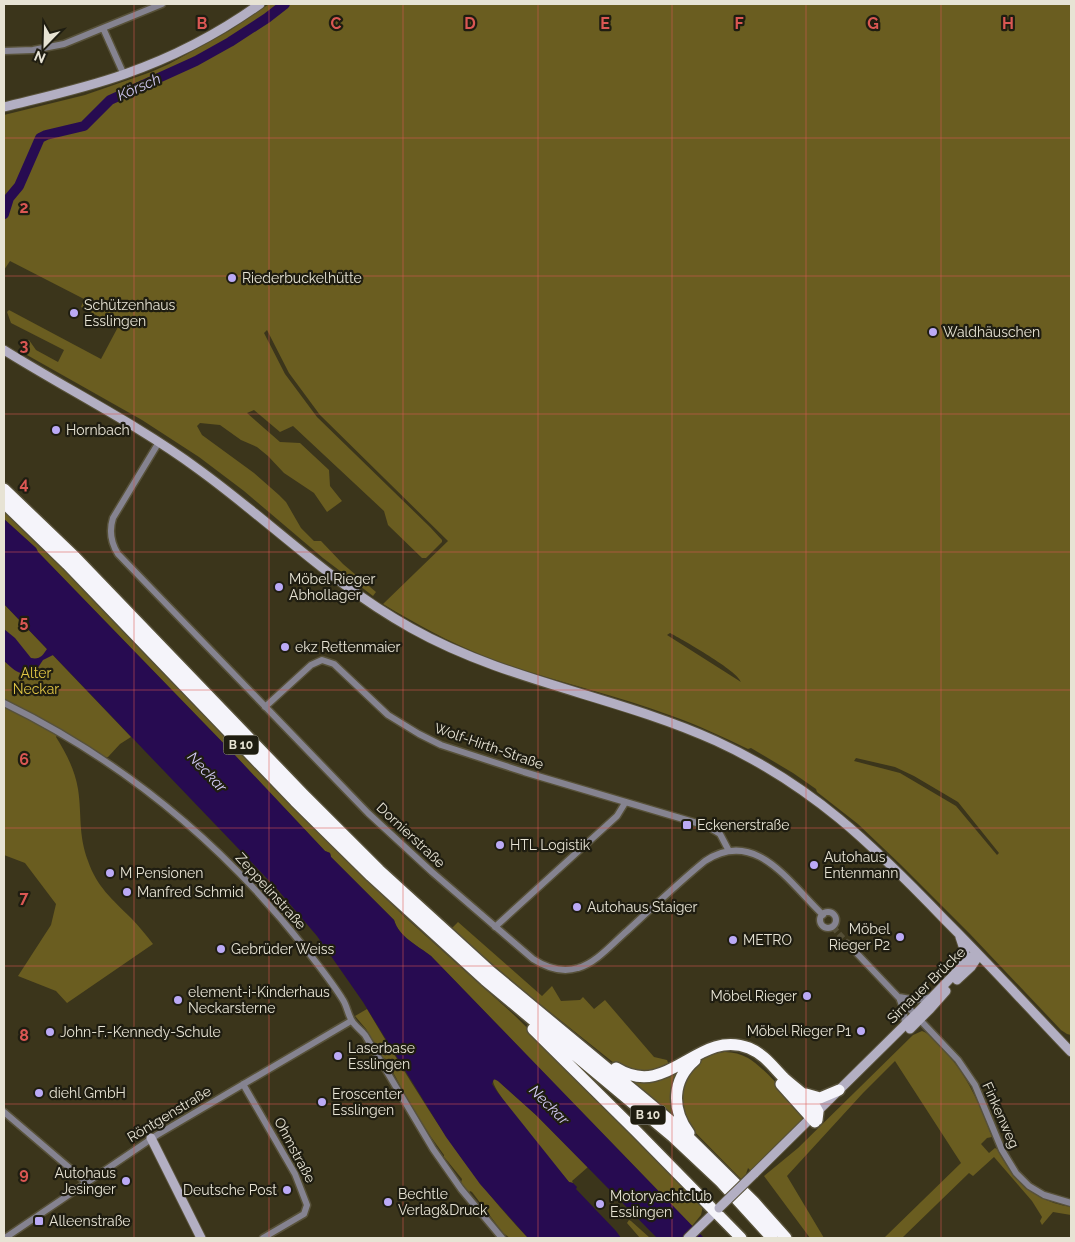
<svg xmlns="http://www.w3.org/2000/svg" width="1075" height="1242" viewBox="0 0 1075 1242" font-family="Raleway,sans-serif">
	<rect width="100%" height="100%" fill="#3b351b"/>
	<path fill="#6a5d20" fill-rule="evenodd" d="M269,4h802v1031l-4,-1 -6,-4 -91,-96 -69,-69 -43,-41 -41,-32 -1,-3 -23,-16 -42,-25 -3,1c-25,-12 -50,-24 -76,-33 -62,-23 -127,-36 -188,-60 -35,-14 -68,-32 -101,-52l65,-63 -128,-126 -31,-42 -22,-43 -3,3 21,41 32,43 113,110 12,13v2l-16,16h-4l-34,-33 -4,-14 -91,-85 -13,6 -26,-22 -7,3 33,29 20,1 29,27 1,16 12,15 -15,11 -13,-19 -30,-20 -16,-17 -11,-9 -16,-7 -21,-15 -20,-2 -3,3 5,9 52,38 25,22 7,7 15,26 13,13h7l22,23 33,28 -3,4 -50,-38 -79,-67 -45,-34 -57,-37 -115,-65 -6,-8 2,-7h6l7,10 22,12 6,-12 -53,-27 -4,-11 2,-2 92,49 17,-32 -37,-20 3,-8 -74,-38 -6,9v-155l81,-20 66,-23 18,-8 60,-33zM670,633c13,7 68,38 71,49l-74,-47zM856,758l39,9 19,9 44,26 41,51 -2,2 -41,-49 -56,-33 -46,-12z
		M4,510l38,37 301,310 64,62 106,95 86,84 104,108 -2,9 -9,11 -261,-270c-14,-11 -32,-19 -37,-36l-63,-63 -1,-4 -5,-2 -95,-101 -192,-198 -2,-4 -32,-29z
		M4,604l127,133 -11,7 -12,13h-4l-44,-27 -56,-30z
		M4,706l53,29 -1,2c10,16 19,33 22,52 4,26 0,45 10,72 9,26 24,38 43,57 8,8 15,17 22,26l-86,59 -11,-12 -38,-15 33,-51 5,-21 -31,-41 -21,-8z
		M458,922l84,74 10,-10 9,15 19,-1 3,-3 11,12 11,-9 49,57 13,3 3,8 -18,6 -33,-7 -89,-71 -79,-67z
		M367,1009c49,82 94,159 161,229h-18l-7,-5 -31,-41 -2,-1 -1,2 -8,-10 1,-4 -13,-16 -5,-6v-2l-13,-18 -20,-31 -25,-47 -3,-1 -17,-29 -11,-13z
		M922,1031c8,3 15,11 21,18 25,27 36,54 49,88l-5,1 -6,6 8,9 6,-5 2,1c17,32 37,52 74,58v8l-18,-3 -11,13 -2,-4 2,-4 -10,-16 -38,-44 -21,19 -4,-3 -67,65h-18l77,-75 -66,-102 -32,32 -76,83 37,62h-14l-46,-62 34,-28 115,-113z
		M725,1052c8,0 16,2 23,6 18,11 42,40 55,57l-2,9 -50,47 -3,-3 -2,6 -5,5 -57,-58 -5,-29 17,-30 18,-9z
		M686,1064l-10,55 -46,-40z
		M496,1079l40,36 52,52 -16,14 1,2 -4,-1c-11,-13 -78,-91 -76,-102z
		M629,1220l2,1 19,17h-10l-13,-15z"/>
	<path fill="#270b51" d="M4,519l32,29 2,4 192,198 95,101 5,2 1,4 63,63c5,17 23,25 37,36l273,282h-47l-121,-123 -38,-34 -4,-2 -2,5 6,9 71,89 4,1 4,4 -1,2 40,42 5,7h-93l-48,-54 -34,-47 -83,-135 -46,-66 -40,-47 -224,-234 -10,5 -6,9c-18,8 -19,4 -33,-8v-32l11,9 16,20c9,2 12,-3 16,-9l-43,-45z"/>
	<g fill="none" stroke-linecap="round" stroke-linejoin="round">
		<path stroke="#270b51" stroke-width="10" d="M4,214l5,-16 10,-12 21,-48 6,-3 38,-9 26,-26 86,-39 34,-19 37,-24 18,-14"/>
		<path stroke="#554f37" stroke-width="6" stroke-dasharray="6 3" stroke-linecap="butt" d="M833,927l15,17"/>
		<g stroke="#575139" stroke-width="9">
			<path id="street" d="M4,51l29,-1 31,-6 39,-16
				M124,75l-21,-47 59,-24
				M159,442l-46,76c-4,13 -2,25 5,36l250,259 64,59 101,87c14,9 29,14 45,9 18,-5 34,-24 49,-37 25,-23 51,-48 78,-70 51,-34 85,23 118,54
				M4,703c119,58 219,141 301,245 13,17 27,34 38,52 4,6 5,15 9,21 3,5 9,9 13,14l68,114 28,40 41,49
				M265,707l46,-42 11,-5 12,4 54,51 31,19 22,11 83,27 183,54 13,8 9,17
				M820 920a8 8 0 1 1 16 0a8 8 0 1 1-16 0Z
				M495,927l122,-111 8,-13
				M848,944l110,116 17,25 27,65 14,23 13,13 15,9 27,8
				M899,997l17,3 16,-3
				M900,1000l4,11 1,15
				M243,1084l52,90 12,31 -3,9 -41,24
				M4,1112l82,70
				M5,1238l152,-103 194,-114"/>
		</g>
		<g stroke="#575139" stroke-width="11">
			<path id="secondary" d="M4,107c40,-10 82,-19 121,-33 49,-17 93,-40 135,-70
				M4,350c64,40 133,74 194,119 72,52 135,116 213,159 96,54 206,68 305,113 96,44 157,104 229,179 43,43 84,88 126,132
				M960,937l5,15 -2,13
				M957,980l14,-13 8,-12
				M910,1029l20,-20 16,-18
				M151,1138l50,100
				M754,1174l161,-159 52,-54 7,-6h5
				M688,1238l31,-30"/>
		</g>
		<g stroke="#575139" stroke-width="14">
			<path id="highway" d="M4,489l71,68 228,237 76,76 112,102 188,156 75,74 32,36
				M4,503l63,61 228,237 76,75 114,104 187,156 49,46 51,56
				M533,1029l104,103 104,106
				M616,1068c53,33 81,-40 133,-20 15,6 24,19 35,30 10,9 20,16 29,25l5,9 -1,8
				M781,1084l34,38
				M806,1094l14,4 19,-8
				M689,1133c-18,-24 -17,-53 6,-73"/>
		</g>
		<use href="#street" stroke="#858390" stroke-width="6"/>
		<use href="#secondary" stroke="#b3afc3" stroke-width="9"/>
		<use href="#highway" stroke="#f5f4fa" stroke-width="11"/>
		<g stroke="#575139" stroke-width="11" stroke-linecap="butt">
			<path id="secondary-bridge" d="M719,1208l35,-34"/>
		</g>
		<use href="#secondary-bridge" stroke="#b3afc3" stroke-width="9"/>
	</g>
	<path fill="none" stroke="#da5753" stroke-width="1" stroke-opacity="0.55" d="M134,4v1234M269,4v1234M403,4v1234M538,4v1234M672,4v1234M806,4v1234M941,4v1234M4,138h1067M4,276h1067M4,414h1067M4,552h1067M4,690h1067M4,828h1067M4,966h1067M4,1104h1067"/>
	<g fill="#bbaaf6" stroke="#1f1d11" stroke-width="2">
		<circle cx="232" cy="278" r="5"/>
		<circle cx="74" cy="313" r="5"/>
		<circle cx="933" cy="332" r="5"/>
		<circle cx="56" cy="430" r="5"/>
		<circle cx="279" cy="587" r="5"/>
		<circle cx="285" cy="647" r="5"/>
		<rect x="682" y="820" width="10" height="10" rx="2.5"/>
		<circle cx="500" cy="845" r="5"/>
		<circle cx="814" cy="865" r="5"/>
		<circle cx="110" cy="873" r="5"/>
		<circle cx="127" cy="892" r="5"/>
		<circle cx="577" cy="907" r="5"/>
		<circle cx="900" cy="937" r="5"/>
		<circle cx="733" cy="940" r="5"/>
		<circle cx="221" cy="949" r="5"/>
		<circle cx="807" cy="996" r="5"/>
		<circle cx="178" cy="1000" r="5"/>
		<circle cx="861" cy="1031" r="5"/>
		<circle cx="50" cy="1032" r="5"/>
		<circle cx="338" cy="1056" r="5"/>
		<circle cx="39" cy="1093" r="5"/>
		<circle cx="322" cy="1102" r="5"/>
		<circle cx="126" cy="1181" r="5"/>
		<circle cx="287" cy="1190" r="5"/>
		<circle cx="388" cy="1202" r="5"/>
		<circle cx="600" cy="1204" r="5"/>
		<rect x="34" y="1216" width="10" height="10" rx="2.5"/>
	</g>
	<g text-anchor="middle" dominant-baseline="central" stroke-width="4.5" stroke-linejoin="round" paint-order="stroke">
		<g fill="#1f1d11" stroke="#aba89a" stroke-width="1">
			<rect x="223.5" y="735.5" width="35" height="19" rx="4"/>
			<rect x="630.5" y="1105.5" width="35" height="19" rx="4"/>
		</g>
		<g font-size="12" font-weight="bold" fill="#e7e3d4">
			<text x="241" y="745">B 10</text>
			<text x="648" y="1115">B 10</text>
		</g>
		<g font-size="14" fill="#e7e3d4" stroke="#1f1d11" text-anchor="start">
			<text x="242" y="278">Riederbuckelhütte</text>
			<text x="84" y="305">Schützenhaus<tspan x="84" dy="16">Esslingen</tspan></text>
			<text x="943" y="332">Waldhäuschen</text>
			<text x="66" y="430">Hornbach</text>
			<text x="289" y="579">Möbel Rieger<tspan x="289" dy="16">Abhollager</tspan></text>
			<text x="295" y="647">ekz Rettenmaier</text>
			<text x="697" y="825">Eckenerstraße</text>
			<text x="510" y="845">HTL Logistik</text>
			<text x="824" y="857">Autohaus<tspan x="824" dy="16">Entenmann</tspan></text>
			<text x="120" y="873">M Pensionen</text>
			<text x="137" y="892">Manfred Schmid</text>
			<text x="587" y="907">Autohaus Staiger</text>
			<text x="890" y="929" text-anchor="end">Möbel<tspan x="890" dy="16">Rieger P2</tspan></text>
			<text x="743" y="940">METRO</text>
			<text x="231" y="949">Gebrüder Weiss</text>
			<text x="188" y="992">element-i-Kinderhaus<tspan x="188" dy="16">Neckarsterne</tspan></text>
			<text x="797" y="996" text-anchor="end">Möbel Rieger</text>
			<text x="851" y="1031" text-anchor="end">Möbel Rieger P1</text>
			<text x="60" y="1032">John-F.-Kennedy-Schule</text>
			<text x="348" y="1048">Laserbase<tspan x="348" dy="16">Esslingen</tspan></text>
			<text x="49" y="1093">diehl GmbH</text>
			<text x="332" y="1094">Eroscenter<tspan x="332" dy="16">Esslingen</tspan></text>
			<text x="116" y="1173" text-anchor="end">Autohaus<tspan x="116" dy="16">Jesinger</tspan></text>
			<text x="277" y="1190" text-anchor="end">Deutsche Post</text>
			<text x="398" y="1194">Bechtle<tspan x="398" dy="16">Verlag&amp;Druck</tspan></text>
			<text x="610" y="1196">Motoryachtclub<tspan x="610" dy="16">Esslingen</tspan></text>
			<text x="49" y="1221">Alleenstraße</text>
		</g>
		<g font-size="14" fill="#e0c545" stroke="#1f1d11">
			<text x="36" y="673">Alter<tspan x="36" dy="16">Neckar</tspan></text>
		</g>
		<g font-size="14" fill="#e7e3d4" stroke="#1f1d11">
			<text transform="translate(489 746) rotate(19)">Wolf-Hirth-Straße</text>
			<text transform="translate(411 835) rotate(43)">Dornierstraße</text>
			<text transform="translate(271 891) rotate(48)">Zeppelinstraße</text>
			<text transform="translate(926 985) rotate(-44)">Sirnauer Brücke</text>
			<text transform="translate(169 1114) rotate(-31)">Röntgenstraße</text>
			<text transform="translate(1001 1115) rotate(66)">Finkenweg</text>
			<text transform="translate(295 1150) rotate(62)">Ohmstraße</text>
		</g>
		<g font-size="15" font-style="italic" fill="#d1c9f3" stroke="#1f1d11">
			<text transform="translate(139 87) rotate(-24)">Körsch</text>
			<text transform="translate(207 772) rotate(46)">Neckar</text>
			<text transform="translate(549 1105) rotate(45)">Neckar</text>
		</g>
	</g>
	<g font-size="16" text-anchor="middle" font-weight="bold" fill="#da5753" stroke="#1f1d11" stroke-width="4.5" stroke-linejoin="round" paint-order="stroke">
		<text x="202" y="29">B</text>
		<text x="336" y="29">C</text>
		<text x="470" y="29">D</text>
		<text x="605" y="29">E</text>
		<text x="739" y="29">F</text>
		<text x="873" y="29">G</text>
		<text x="1008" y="29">H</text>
		<text x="24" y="213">2</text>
		<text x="24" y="351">3</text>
		<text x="24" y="489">4</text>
		<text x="24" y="627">5</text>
		<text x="24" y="765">6</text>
		<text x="24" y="903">7</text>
		<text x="24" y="1041">8</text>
		<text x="24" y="1179">9</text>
	</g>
	<rect width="1075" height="1242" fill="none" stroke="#e7e3d4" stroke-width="10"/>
	<g transform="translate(45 45) rotate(203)" stroke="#1f1d11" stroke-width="4" paint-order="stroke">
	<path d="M0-4L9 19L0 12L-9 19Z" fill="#e7e3d4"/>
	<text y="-8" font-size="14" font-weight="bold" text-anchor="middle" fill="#e7e3d4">N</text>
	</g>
</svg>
